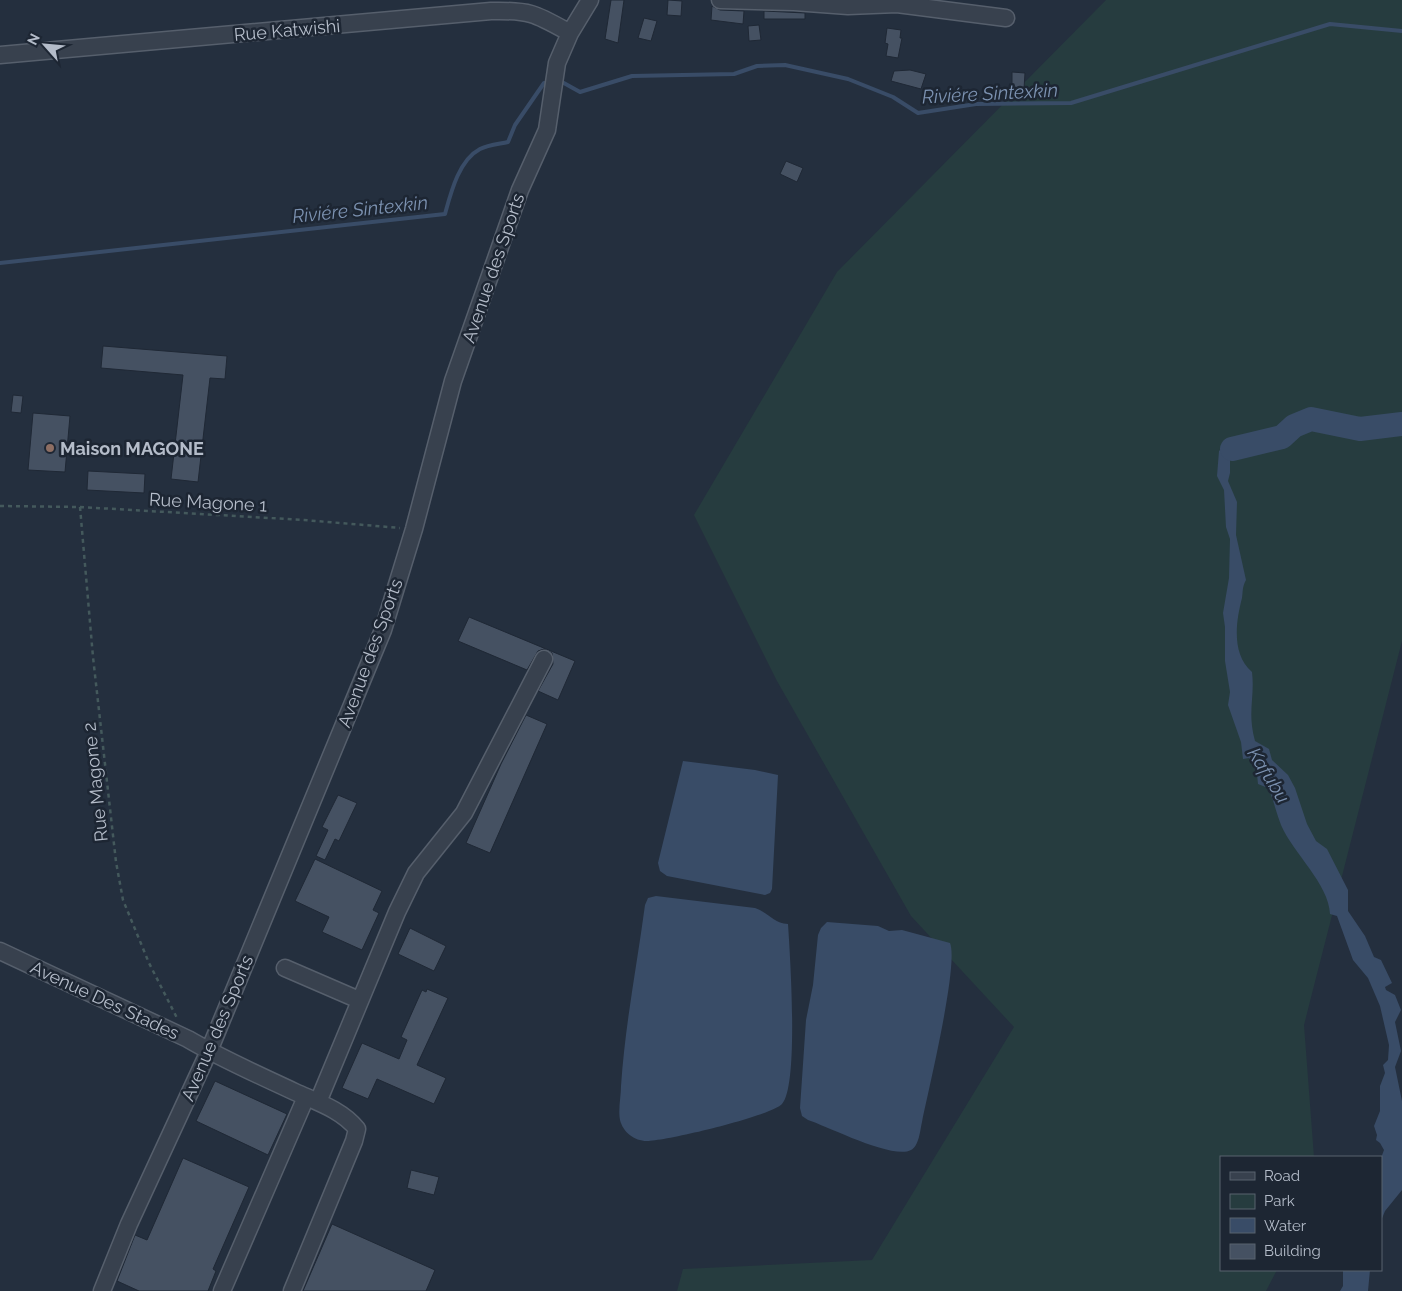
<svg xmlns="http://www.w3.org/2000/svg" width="1402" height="1291" viewBox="0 0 1402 1291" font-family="Raleway,sans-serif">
	<rect width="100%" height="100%" fill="#242f3e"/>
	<path fill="#263c3f" d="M1106,0h296v641l-98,384 10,132h-93v113h56l-11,21h-589l6,-22 189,-9 142,-233 -103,-111 -134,-235 -83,-166 143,-243z"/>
	<path fill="#394c67" d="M1250,436l19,6 2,7 -20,4 -18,-1 -3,4v17l-2,8 9,21 -1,33 10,45c-4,7 -3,12 -4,18 -6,23 -11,56 10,74 3,26 -5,40 3,69l14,8 3,11 16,15 7,13 12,36 9,17 11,8 21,41v21l17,25 9,21 7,3 11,23 -7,4 1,3 9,5 6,15 -6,12 6,29 -6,16 7,34v89l-17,21 -4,10v-63l3,-8 -4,-7 -4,-3 1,-5 -3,-9 6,-15v-25l5,-13 -2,-8 5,-5 1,-15 -9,-39 -12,-28 -15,-18 -16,-44 -7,-2c-1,-30 -37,-61 -49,-89 -5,-12 -7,-25 -13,-37l-10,-4 -1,-10 -8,-16 -6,1 -2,-17 -13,-37 2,-13 -5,-31v-34l-2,-14 6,-35 1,-39 -4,-12 -2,-37 -7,-14 2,-25 9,-8z
		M683,761l72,9 23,5 -6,114 -2,4 -5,2 -98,-19 -7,-5 -2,-8z
		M656,896l99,12c14,5 18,15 33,16 2,30 11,161 -6,180 -11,12 -115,37 -135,37 -13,0 -24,-9 -27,-21 -2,-10 1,-24 1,-34 4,-61 16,-121 24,-181l3,-7z
		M827,922l51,4 11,5 13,-1 48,13c9,21 -22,149 -28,179 -2,9 -3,24 -11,28 -18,10 -84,-24 -103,-30l-6,-4 -2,-8 6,-88 7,-35 5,-50 3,-7z
		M1343,1270h27l-2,21h-28l3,-5z"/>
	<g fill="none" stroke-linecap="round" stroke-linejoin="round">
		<path stroke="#394c67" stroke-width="4" d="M558,83l4,-1 18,10 52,-16 102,-2 23,-8 28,-1 63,14 45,18 25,16 58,-9 95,-1 259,-79 72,7
			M0,263l445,-49c6,-22 14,-54 35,-65 8,-4 19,-5 28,-7l7,-17 29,-42h7"/>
		<path stroke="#394c67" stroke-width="24" d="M1232,449l50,-12 12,-11 17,-7 49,10 42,-5"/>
	</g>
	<path fill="#455162" stroke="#1f2835" d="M611,0h13l-6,43 -13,-4z
		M668,0l14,1 -1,15 -14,-1z
		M712,6l8,4 24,1 -1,13 -32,-4z
		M764,11l41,2v6h-41z
		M644,18l13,3 -6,20 -13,-3z
		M759,25l2,15 -12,1 -1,-15z
		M887,28l14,2 -1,8h2l-4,20 -12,-2 2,-12 -3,-1z
		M910,70l16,4 -5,15 -30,-8 3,-10z
		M1012,72l13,1 -1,16h-12z
		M786,161l17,7 -6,14 -17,-8z
		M103,346l124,10 -2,23 -15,-1 -12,104 -27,-3 12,-104 -82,-7z
		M13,395l10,1 -2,17 -10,-1z
		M33,413l37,3 -5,56 -37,-2z
		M88,471l57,3 -1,19 -57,-3z
		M469,617l106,44 -17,39 -20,-9 15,-27 -1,-11 -8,-4 -6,2 -11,19 -69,-29z
		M526,715l21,9 -57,129 -24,-10 35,-79z
		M338,795l19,8 -18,38 -4,-2 -10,21 -9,-4 12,-26 -6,-3z
		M315,859l67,32 -9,19 6,3 -17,37 -40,-18 7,-15 -34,-16z
		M410,928l36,18 -12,25 -36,-17z
		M427,989l21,9 -31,67 29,13 -12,26 -57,-25 -9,20 -26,-11 20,-45 37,16 8,-19 -6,-3 21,-47 4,2z
		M215,1081l72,33 -19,41 -72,-34z
		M183,1158l66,29 -36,82 3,2 -8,20h-69l-22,-10 18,-46 12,5z
		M411,1170l28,7 -5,18 -27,-7z
		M332,1224l103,46 -9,21h-123z"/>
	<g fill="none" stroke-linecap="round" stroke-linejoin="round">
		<g stroke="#565f6c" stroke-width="19">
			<path id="minor" d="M720,0l74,2 54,4 49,-2 109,14
				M0,55l491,-44c40,-1 45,3 79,22
				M0,951l188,88c34,20 71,36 107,53 22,10 47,18 62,37l-3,12 -62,150
				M285,968l74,32
				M318,1102l79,-190 19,-39 48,-60 80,-154
				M102,1291l27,-67 80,-173 174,-421 31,-101 39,-148 67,-191 27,-60 10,-67 13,-30 20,-33
				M222,1291l84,-194"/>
		</g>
		<path stroke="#44595c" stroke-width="2.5" stroke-dasharray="4 4" stroke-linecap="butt" d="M0,506l80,1 224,13 96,8
			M80,507l13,150 23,205 7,38 26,63 28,55"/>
		<use href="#minor" stroke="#38414e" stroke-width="16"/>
	</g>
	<circle fill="#8d6e63" stroke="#1d2633" stroke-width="2" cx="50" cy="448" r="5"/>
	<g text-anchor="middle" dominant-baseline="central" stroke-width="5" stroke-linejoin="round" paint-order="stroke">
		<g font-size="18" fill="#b4bcc9" stroke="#1d2633">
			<text transform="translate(287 30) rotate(-5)">Rue Katwishi</text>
			<text transform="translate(493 268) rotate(-71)">Avenue des Sports</text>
			<text transform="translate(208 502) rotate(3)">Rue Magone 1</text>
			<text transform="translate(370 653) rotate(-70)">Avenue des Sports</text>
			<text transform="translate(95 782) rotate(-96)">Rue Magone 2</text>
			<text transform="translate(105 1000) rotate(25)">Avenue Des Stades</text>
			<text transform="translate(217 1028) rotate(-67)">Avenue des Sports</text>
		</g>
		<g font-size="18" font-weight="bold" fill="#b4bcc9" stroke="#1d2633" text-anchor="start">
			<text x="60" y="448">Maison MAGONE</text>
		</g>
		<g font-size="19" font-style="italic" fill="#7c92b1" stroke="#1d2633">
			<text transform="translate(990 93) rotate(-3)">Riviére Sintexkin</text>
			<text transform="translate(360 209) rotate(-6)">Riviére Sintexkin</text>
			<text transform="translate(1269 775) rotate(58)">Kafubu</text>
		</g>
	</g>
	<rect x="1220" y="1156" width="162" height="115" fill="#1d2633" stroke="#59626f"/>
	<rect x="1230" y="1172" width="25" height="8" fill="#38414e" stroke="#59626f"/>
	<text x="1264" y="1181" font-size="15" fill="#b4bcc9">Road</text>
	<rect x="1230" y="1194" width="25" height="15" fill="#263c3f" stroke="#59626f"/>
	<text x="1264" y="1206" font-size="15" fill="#b4bcc9">Park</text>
	<rect x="1230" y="1218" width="25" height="15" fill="#394c67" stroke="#59626f"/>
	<text x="1264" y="1231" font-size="15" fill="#b4bcc9">Water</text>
	<rect x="1230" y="1244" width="25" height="15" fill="#455162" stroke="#59626f"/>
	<text x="1264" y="1256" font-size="15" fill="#b4bcc9">Building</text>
	<g transform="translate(45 45) rotate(297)" stroke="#1d2633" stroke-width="4" paint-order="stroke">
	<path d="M0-4L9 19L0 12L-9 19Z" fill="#b4bcc9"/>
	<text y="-8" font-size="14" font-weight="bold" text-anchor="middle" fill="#b4bcc9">N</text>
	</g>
</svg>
